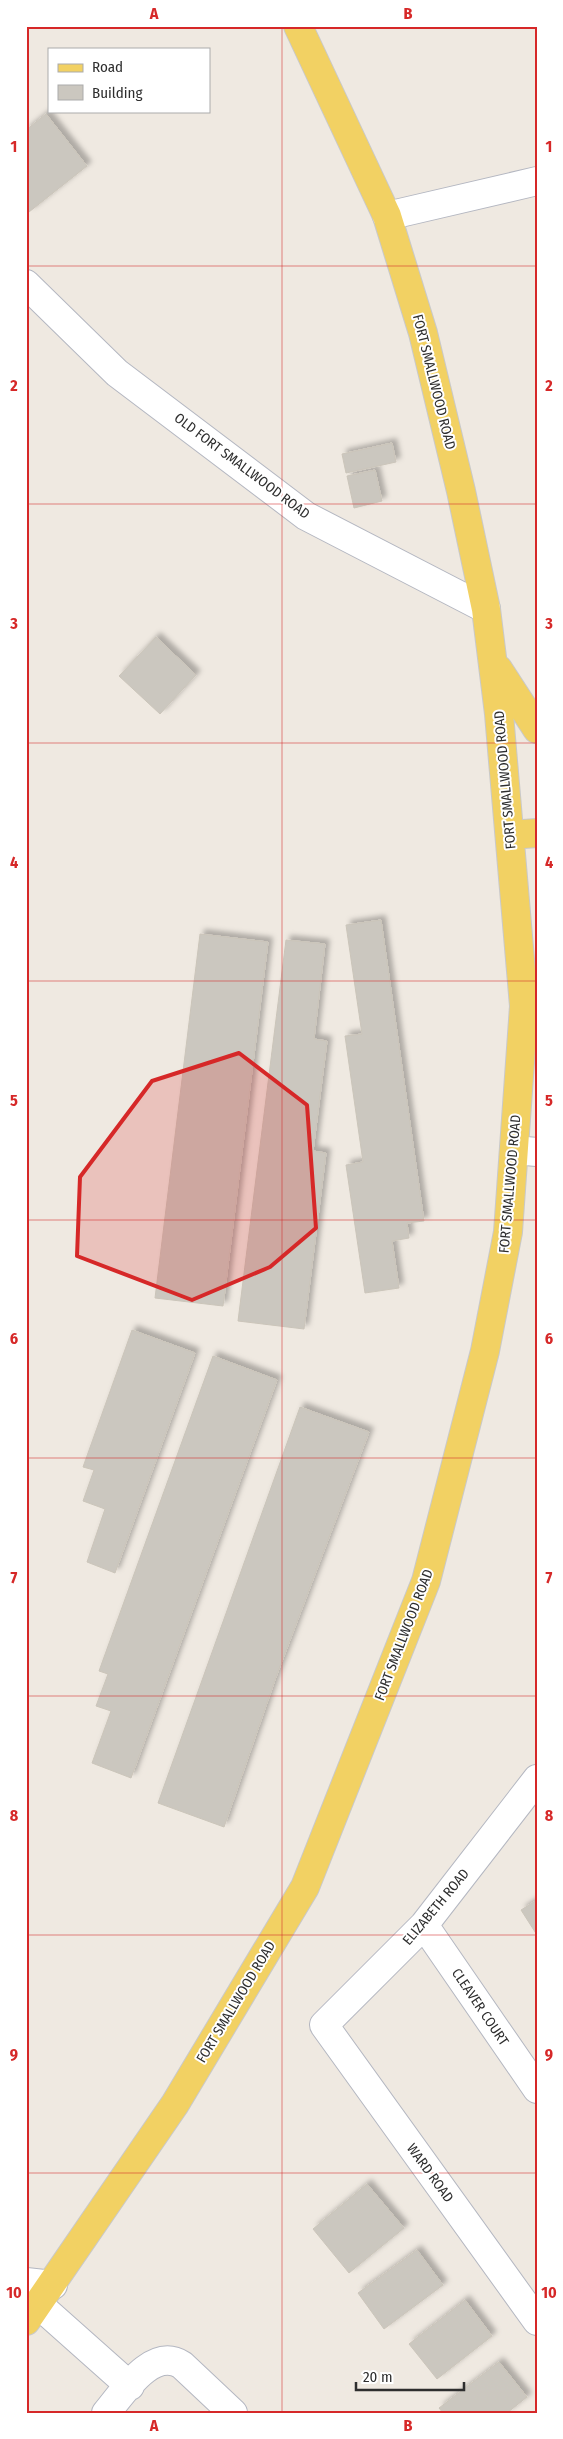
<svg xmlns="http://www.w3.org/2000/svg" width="563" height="2439" viewBox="0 0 563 2439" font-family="'Fira Sans Condensed',sans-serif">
	<defs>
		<filter id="shadow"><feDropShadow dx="4.5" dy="-4.5" stdDeviation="2.5" flood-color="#0004"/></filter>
	</defs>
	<rect width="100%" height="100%" fill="#efe9e1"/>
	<path fill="#cbc7bf" stroke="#cbc5ba" filter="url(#shadow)" d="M46,114l41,52 -58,46 -3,-3v-79z
		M392,443l4,19 -50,11 -4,-19z
		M375,470l7,31 -28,7 -7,-32z
		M156,637l40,38 -36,39 -41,-38z
		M381,920l43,301 -17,2 2,15 -17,3 7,47 -34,5 -19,-128 17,-3 -18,-126 17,-2 -16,-109z
		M200,934l68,8 -45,364 -68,-8z
		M286,940l39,4 -11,95 13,2 -14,110 13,2 -22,176 -66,-8z
		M132,1330l63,23 -80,220 -28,-11 18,-53 -22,-8 11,-31 -11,-3z
		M213,1356l64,24 -146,398 -39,-15 19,-52 -15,-5 12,-32 -9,-3z
		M300,1407l69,25 -93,245 -52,150 -66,-24z
		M537,1900v35l-16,-25z
		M367,2184l37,44 -55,45 -36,-44z
		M417,2250l26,35 -59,44 -26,-36z
		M465,2300l27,36 -55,43 -28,-35z
		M499,2362l28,35 -20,16h-64l-4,-5z"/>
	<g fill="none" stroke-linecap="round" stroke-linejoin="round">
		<g stroke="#b4b7c1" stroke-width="30">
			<path id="minor" d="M387,216l150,-35
				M26,284l91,89 189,143 180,93
				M514,1150l23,2
				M537,1779l-113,146 -100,100 213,296
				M424,1925l113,164
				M26,2282l27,3
				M39,2305l91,81
				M106,2413c17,-20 46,-67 76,-48l51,48"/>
		</g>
		<g stroke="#c9c9c9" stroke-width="30">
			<path id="major" d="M498,669l39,60
				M510,835l27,-2
				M26,2321l149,-217 130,-217 121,-306 59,-230 23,-119 16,-226 -25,-292 -13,-105 -25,-118 -38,-158 -36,-117 -89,-190"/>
		</g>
		<use href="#minor" stroke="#fff" stroke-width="28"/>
		<use href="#major" stroke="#f2d163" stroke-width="28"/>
	</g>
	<path fill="#d62828" fill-opacity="0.2" stroke="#d62828" stroke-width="4" stroke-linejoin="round" d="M239,1053l68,52 9,123 -46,39 -78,33 -115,-44 3,-79 72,-96z"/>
	<path fill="none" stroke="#d62828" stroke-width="1" stroke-opacity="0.55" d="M282,26v2387M26,266h511M26,504h511M26,743h511M26,981h511M26,1220h511M26,1458h511M26,1696h511M26,1935h511M26,2173h511"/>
	<g text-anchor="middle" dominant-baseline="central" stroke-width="4" stroke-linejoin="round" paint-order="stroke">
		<g font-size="14" fill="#2e2e2e" stroke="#fff">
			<text transform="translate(434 382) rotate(76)">FORT SMALLWOOD ROAD</text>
			<text transform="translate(242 466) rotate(37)">OLD FORT SMALLWOOD ROAD</text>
			<text transform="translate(505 780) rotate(-95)">FORT SMALLWOOD ROAD</text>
			<text transform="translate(510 1184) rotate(-85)">FORT SMALLWOOD ROAD</text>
			<text transform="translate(404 1635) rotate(-69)">FORT SMALLWOOD ROAD</text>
			<text transform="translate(436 1907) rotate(-50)">ELIZABETH ROAD</text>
			<text transform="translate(236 2002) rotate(-59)">FORT SMALLWOOD ROAD</text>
			<text transform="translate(480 2007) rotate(56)">CLEAVER COURT</text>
			<text transform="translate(430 2173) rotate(54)">WARD ROAD</text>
		</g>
	</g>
	<rect width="563" height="2439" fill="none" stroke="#ffffff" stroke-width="55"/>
	<rect x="48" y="48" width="162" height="65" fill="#ffffff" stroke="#ababab"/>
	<rect x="58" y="64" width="25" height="8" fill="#f2d163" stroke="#ababab"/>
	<text x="92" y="72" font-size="15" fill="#2e2e2e">Road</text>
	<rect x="58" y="85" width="25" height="15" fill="#cbc7bf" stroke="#ababab"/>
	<text x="92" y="98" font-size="15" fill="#2e2e2e">Building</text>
	<path d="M356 2382v8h108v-8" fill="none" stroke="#2e2e2e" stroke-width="2.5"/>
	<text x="363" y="2382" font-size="15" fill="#2e2e2e" stroke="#ffffff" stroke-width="4" paint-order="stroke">20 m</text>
	<rect x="28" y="28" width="508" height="2384" fill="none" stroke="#d62828" stroke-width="2"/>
	<g font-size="16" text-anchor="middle" font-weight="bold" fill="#d62828">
		<text x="154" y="19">A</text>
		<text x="408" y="19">B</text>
		<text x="14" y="152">1</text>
		<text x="549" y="152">1</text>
		<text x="14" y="391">2</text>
		<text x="549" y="391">2</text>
		<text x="14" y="629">3</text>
		<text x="549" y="629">3</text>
		<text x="14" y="868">4</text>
		<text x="549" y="868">4</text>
		<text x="14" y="1106">5</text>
		<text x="549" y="1106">5</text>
		<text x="14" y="1344">6</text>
		<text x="549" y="1344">6</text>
		<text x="14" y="1583">7</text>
		<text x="549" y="1583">7</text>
		<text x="14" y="1821">8</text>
		<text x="549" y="1821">8</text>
		<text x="14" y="2060">9</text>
		<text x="549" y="2060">9</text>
		<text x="14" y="2298">10</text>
		<text x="549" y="2298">10</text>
		<text x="154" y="2431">A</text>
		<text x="408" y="2431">B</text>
	</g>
</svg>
